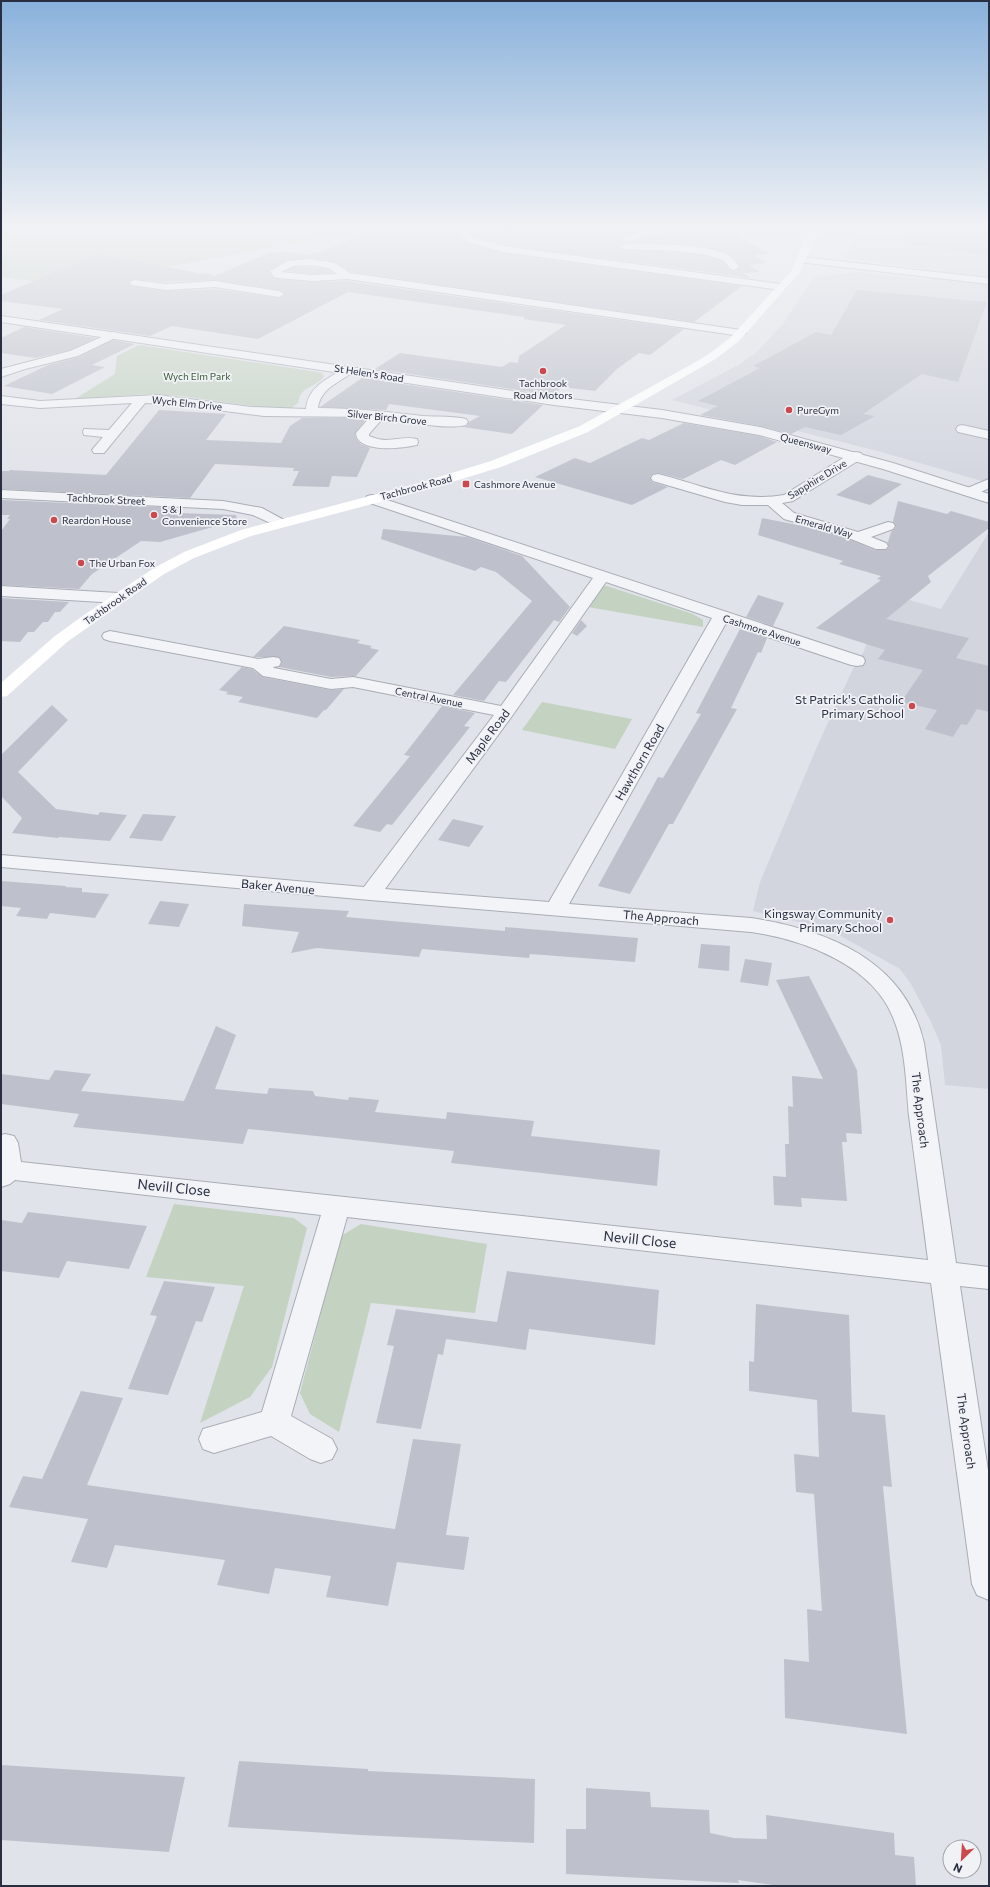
<svg xmlns="http://www.w3.org/2000/svg" width="990" height="1887" viewBox="0 0 990 1887" font-family="Commissioner,sans-serif">
	<rect width="100%" height="100%" fill="#e0e3e9"/>
	<path fill="#d2d5de" d="M865,228h124v255l-111,-32 -206,-51 68,-36 17,-12 26,-28 31,-47 46,-5 69,8 13,-9 -99,-13z
		M989,532v557l-44,-4 -4,-40 -10,-23 -20,-38 -11,-15 -72,-40 -75,-18 7,-29 59,-140 34,-73 11,-18 18,-59 59,17z"/>
	<path fill="#c4d2c2" d="M1,228h362l-61,14 -162,30 1,4 -34,15 -106,-14z
		M139,345l179,27 4,1 2,3c-5,9 -18,10 -23,18 -2,3 -2,6 -3,9l-7,5 -32,-1 -78,-11 -32,-2 -74,5 40,-25 2,-18z
		M602,586h5l86,28 10,6v7l-115,-20z
		M542,702l90,17 -17,30 -93,-19z
		M174,1204l120,14 13,10 -35,139 -22,30 -50,26 44,-137 -98,-9z
		M361,1224l126,20 -12,69 -104,-10 -32,129 -29,-18 -10,-21 41,-157z"/>
	<path fill="#bec1cb" fill-rule="evenodd" d="M407,228h54l-3,6 9,9 36,10 239,33 -48,36 -343,-50 -16,-10 -27,-4 -21,2 -18,11 4,7 5,1 34,3 35,-1 337,48 -34,26 -11,-2 -22,16 -22,22 -33,-4 -9,8 -178,-26 25,-16 102,14 8,-5 8,1 1,-7 47,-31 -42,-6v-2l-176,-25 -90,47 -86,-13 -22,10 -111,-16 24,-11 -62,-8v-6l96,-41 92,17 10,3 8,-1 8,3 56,-24 7,1 4,-2 27,4 5,-3 5,1 57,-24 22,3zM135,279l31,3 49,-2 64,10 6,5 -6,3 -64,-9 -49,2 -35,-5 -2,-2 1,-4z
		M473,228h174l-24,8 -2,3 4,4 -4,1 -2,4 3,2 55,2 29,4 16,5 8,9 5,1 5,-4 -5,-9 -12,-7 -13,-3 -30,-4 -49,-2 20,-6 43,-4 5,-4h16l1,6 16,-1 38,21 -16,1 13,8 -18,2 11,7 -17,1 9,5 -248,-33 -29,-8 -4,-4z
		M906,228h83v28l-84,-12z
		M293,267h15l20,2 5,4 -21,1 -26,-3z
		M857,290l130,12 -29,80 -36,-8 -59,40 12,2 -34,19 -36,-8 -14,7 -31,-8 -60,-11 18,-9 -20,-5 62,-33 -7,-2 63,-34 15,3z
		M24,327l72,11 -26,12 -34,8 -35,-5v-15z
		M113,340l22,4 -43,21 13,2 -53,27 -48,-8 44,-21 31,-8z
		M362,378l181,27 -31,29 -49,-7 4,-1 2,-4 11,-6 -91,-12 -3,6 -66,-3z
		M159,410l67,4 -20,26 75,3 9,-17 12,-8h65l-12,15 1,6 5,5 9,4 -13,29 -25,-1 -3,11 -37,-1 7,-15h-6l1,-3 -79,-4 -25,34 -189,-9v-18h8l1,-1 96,5z
		M684,423l75,13 18,6 -42,23 -14,-5 -38,19 -25,-6 -5,1 -3,3 2,5 16,5 -36,18 -97,-28 40,-19 15,5 52,-25 7,2z
		M868,475l34,9 -32,21 -34,-10z
		M1,500l181,8 -4,5 58,2 1,5 -77,22 -19,-1 -49,33 -13,15 -78,-4v-54l9,-12h-3l3,-4h-9z
		M898,501l49,13 4,-3 38,11v6l-61,48 3,6 -45,37 83,19 -13,20 33,8v46l-12,-3 -10,16 -6,-1 -8,13 -28,-8 12,-19 -36,-8 22,-32 -45,-11 7,-9 -69,-22 65,-48 -4,-1 4,-3 -42,-12 4,-3 -85,-26 4,-17 41,8 38,10 34,14h11l3,-3 -2,-5h1l3,-10 5,-5 -3,-6z
		M383,529l84,8 55,19 48,51 -11,15 -5,-2 -48,62 -7,-1 -15,20 -31,-6 79,-94 -36,-29 -15,-5 -6,4 -94,-32z
		M758,595l26,8 -11,23 -27,-9z
		M1,598l68,4 -9,10h-5l-7,10h-5l-9,10h-6l-8,10 -19,-1z
		M581,620l6,6 -10,10 -5,-3z
		M284,626l76,14 -3,3 15,3 -2,2 9,2 -23,26 -25,1 -52,-10 3,-4 -3,-6h-26z
		M740,629l27,9 -6,15 -3,-1 -27,56 6,1 -64,115h-4l-39,70 -32,-8 60,-109 5,1 38,-64 -5,-1z
		M242,667l10,2 11,8 68,13 13,-1 -18,21h-2l-7,8 -79,-16 5,-5 -17,-3 2,-2 -9,-2z
		M52,705l16,15 -50,52 38,37 42,6 2,-3 27,3 -17,26 -51,-4 -1,1 -46,-5 10,-15 -21,-22v-41z
		M442,706l33,7 -11,13 6,1 -78,98 -5,-1 -7,8 -27,-6 57,-70 -6,-1z
		M143,814l33,2 -14,25 -33,-3z
		M453,819l31,7 -15,21 -31,-7z
		M1,881l65,5 -1,1 17,1v4l27,2 -14,24 -45,-5 -3,6 -31,-3 5,-8 -20,-2z
		M160,901l29,3 -10,23 -31,-3z
		M244,904l105,7 -3,6 159,14v-4l133,11 -3,24 -105,-8 -1,4 -107,-9 -3,8 -102,-9 -26,5 8,-21 -57,-6z
		M701,944l29,2 -1,25 -31,-3z
		M745,959l27,4 -4,23 -28,-4z
		M809,976l48,94 5,64 -16,-1 1,9h-5l5,59 -46,-3 1,9 -28,-2 -1,-29 13,1 -1,-33h4l-1,-38 5,1 -1,-31 31,3 -47,-99z
		M216,1026l20,9 -21,54 52,5 2,-6 44,3 2,5 33,4 1,-3 30,3 -4,12 71,7 1,-7 87,9 -3,15 129,14 -3,36 -206,-23 3,-12 -109,-12 -97,-10 -5,15 -170,-17 6,-13 -78,-10v-30l48,6 6,-10 36,4 -10,17 103,10z
		M28,1212l119,14 -18,43 -62,-8 -8,17 -58,-7v-51l21,3z
		M507,1271l152,19 -4,55 -126,-16 -3,21 -80,-11 -3,16 -5,-1 -17,75 -45,-6 18,-77 -7,-1 9,-36 101,13z
		M164,1281l51,6 -13,35 -6,-1 -28,74 -40,-6 29,-73 -7,-1z
		M756,1304l93,11 3,97 33,3 7,72 -9,-1 24,248 -122,-16 -1,-59 25,3 -2,-53 15,2 -8,-117 -18,-2 -2,-38 25,3 -2,-57 -68,-9v-30l5,1z
		M81,1391l42,7 -36,87 308,44 18,-90 48,5 -15,91 23,2 -5,33 -67,-8 -9,44 -62,-9 5,-21 -56,-8 -6,26 -52,-9 8,-25 -110,-15 -8,23 -36,-6 17,-43 -79,-12 14,-31 19,3z
		M239,1761l129,8v2l167,8 -1,64 -174,-8 -132,-8z
		M1,1765l184,12 -16,75 -168,-12z
		M586,1788l64,4 1,15 58,3 1,23 24,5 33,1 -1,-24 128,18 1,22 19,2 2,29h-136l-42,-6 1,3 -173,-9v-45h20z"/>
	<g fill="none" stroke-linecap="round" stroke-linejoin="round">
		<g stroke="#a9adb6" stroke-width="2">
			<path id="minor" d="M463,228h9l-3,5 5,5 30,8 277,38 5,3 -5,3 -278,-38 -35,-10 -9,-8z
				M660,228h38l-4,3 -43,4 -24,7 -5,-3 2,-2 26,-8z
				M724,228h28l-7,6z
				M625,244c25,0 87,-1 106,13 4,3 6,6 8,10l-5,3 -3,-1 -8,-9 -17,-5 -29,-4 -55,-2 -2,-2 2,-2z
				M802,257l187,21v6l-190,-22 -2,-2z
				M308,259l27,4 15,10 391,57 5,3 -5,3 -394,-57 -35,2 -34,-3 -4,-1 -4,-6 18,-10zM308,265l21,3 8,6 -25,1 -31,-3 12,-6z
				M135,280l31,4 49,-3 64,10 5,3 -5,3 -64,-10 -49,3 -35,-5 -1,-2 1,-2z
				M113,332l4,1 2,2 -2,2 -39,19 -53,13 -24,8v-8l69,-18z
				M349,367l4,1 2,2 -2,2c-15,11 -33,17 -35,36 36,0 70,4 105,8 14,1 30,0 43,3l2,3 -2,3c-21,5 -61,-4 -83,-7l-14,16v2c19,9 31,-1 48,3l1,3 -1,3c-15,3 -50,8 -60,-7l-1,-5 14,-16 -106,-1 -94,-12 -25,-1 -41,50h-10l-2,-3 11,-13 -19,-2 -1,-3 1,-3 25,1 23,-27 -92,5 -39,-4v-8l39,5 118,-6 93,12 55,2c2,-23 22,-30 39,-41z
				M962,425l27,6v8l-31,-7 -2,-3 2,-3z
				M856,452l5,1 2,3 -2,3 -68,42 -11,2 12,10 64,19 30,-10 5,1 2,3 -2,3 -22,8 15,6 2,3 -2,3h-10l-35,-14 -57,-16 -16,-14h-26l-17,-3 -72,-21 -2,-3 2,-3 5,-1c45,11 78,29 126,21l67,-42z
				M989,479v9l-14,7h-10l-2,-3 2,-3z
				M1,490l222,11 39,7 22,12 2,3 -2,3 -5,1 -26,-12 -30,-6 -222,-11z
				M372,495l491,162 2,4 -2,4 -6,1 -6,-1 -125,-42 -157,281 182,14c76,12 154,42 173,125l32,220 33,4v22l-29,-3 29,191v123l-12,-5 -5,-11 -41,-301 -584,-66 -56,199 41,23 5,10 -5,10 -11,4 -11,-4 -39,-23 -57,17 -11,-4 -4,-10 4,-10 59,-17 59,-197 -306,-35 -5,4 -9,3v-52l4,-1 9,2 4,7 3,19 907,98c-6,-48 -13,-96 -19,-144 -3,-31 -3,-66 -15,-96 -20,-55 -90,-80 -143,-88l-381,-32 -369,-33v-12l363,32 130,-172 -141,-28 -22,2 -62,-12 -6,-1 -10,-8 -143,-27 -6,-2 -2,-3 2,-3 6,-2 148,28 15,-2 6,1 2,4 -2,4 -6,1 1,1 57,11 22,-2 148,29 92,-128 -226,-76 -2,-3 2,-3zM606,582l106,36 -163,284 -164,-13 127,-173z
				M1,586l117,7 6,2 2,3 -2,3 -6,2 -117,-7z"/>
		</g>
		<g stroke="#a9adb6" stroke-width="2">
			<path id="tertiary" d="M1,316l553,81 108,13 98,17 133,36 96,31v9l-106,-34 -124,-34 -97,-17 -108,-13 -553,-83z"/>
		</g>
		<use href="#minor" fill="#f3f4f7" fill-rule="evenodd"/>
		<use href="#tertiary" fill="#f3f4f7" fill-rule="evenodd"/>
		<path fill="#fff" fill-rule="evenodd" d="M813,228h9l-7,11 -16,34 -60,68 -22,17 -17,10 -112,64 -87,35 -72,22 -178,47 -57,22 -30,16 -97,68 -60,54 -6,1v-14l54,-47 29,-21 70,-47 30,-16 57,-22 178,-47 72,-22 89,-35 112,-62 17,-10 22,-17 61,-67 13,-31z"/>
	</g>
	<linearGradient id="sky" x2="0" y2="1"><stop stop-color="#89b1db"/><stop offset="0.46" stop-color="#f1f2f5"/><stop offset="1" stop-color="#f1f2f5" stop-opacity="0"/></linearGradient>
	<rect width="990" height="493" fill="url(#sky)"/>
	<g fill="#ca494e" stroke="#f0f2f6" stroke-width="1.5">
		<circle cx="543" cy="371" r="4"/>
		<circle cx="789" cy="410" r="4"/>
		<rect x="462" y="480" width="8" height="8" rx="2"/>
		<circle cx="154" cy="515" r="4"/>
		<circle cx="54" cy="520" r="4"/>
		<circle cx="81" cy="563" r="4"/>
		<circle cx="912" cy="706" r="4"/>
		<circle cx="890" cy="920" r="4"/>
	</g>
	<g text-anchor="middle" dominant-baseline="central" stroke-width="3.5" stroke-linejoin="round" paint-order="stroke">
		<g font-size="10" fill="#292f40" stroke="#f0f2f6">
			<text transform="translate(369 373) rotate(9)">St Helen's Road</text>
			<text transform="translate(187 403) rotate(6)">Wych Elm Drive</text>
			<text transform="translate(387 417) rotate(6)">Silver Birch Grove</text>
			<text transform="translate(806 443) rotate(15)">Queensway</text>
			<text transform="translate(817 479) rotate(-31)">Sapphire Drive</text>
			<text transform="translate(416 487) rotate(-15)">Tachbrook Road</text>
			<text transform="translate(106 499) rotate(3)">Tachbrook Street</text>
			<text transform="translate(824 526) rotate(16)">Emerald Way</text>
			<text transform="translate(115 601) rotate(-35)">Tachbrook Road</text>
			<text transform="translate(762 630) rotate(18)">Cashmore Avenue</text>
			<text transform="translate(429 697) rotate(11)">Central Avenue</text>
		</g>
		<g font-size="10" fill="#3a5b37" stroke="#f0f2f6">
			<text x="197" y="376">Wych Elm Park</text>
		</g>
		<g font-size="10" fill="#292f40" stroke="#f0f2f6" text-anchor="start">
			<text x="543" y="383" text-anchor="middle">Tachbrook<tspan x="543" dy="12">Road Motors</tspan></text>
			<text x="797" y="410">PureGym</text>
			<text x="474" y="484">Cashmore Avenue</text>
			<text x="162" y="509">S &amp; J<tspan x="162" dy="12">Convenience Store</tspan></text>
			<text x="62" y="520">Reardon House</text>
			<text x="89" y="563">The Urban Fox</text>
		</g>
		<g font-size="12" fill="#292f40" stroke="#f0f2f6" text-anchor="end">
			<text x="904" y="699">St Patrick's Catholic<tspan x="904" dy="14">Primary School</tspan></text>
			<text x="882" y="913">Kingsway Community<tspan x="882" dy="14">Primary School</tspan></text>
		</g>
		<g font-size="12" fill="#292f40" stroke="#f0f2f6">
			<text transform="translate(487 736) rotate(-53)">Maple Road</text>
			<text transform="translate(639 762) rotate(-60)">Hawthorn Road</text>
			<text transform="translate(278 886) rotate(5)">Baker Avenue</text>
			<text transform="translate(661 917) rotate(5)">The Approach</text>
			<text transform="translate(921 1110) rotate(83)">The Approach</text>
			<text transform="translate(967 1431) rotate(82)">The Approach</text>
		</g>
		<g font-size="14" fill="#292f40" stroke="#f0f2f6">
			<text transform="translate(174 1187) rotate(6)">Nevill Close</text>
			<text transform="translate(640 1239) rotate(6)">Nevill Close</text>
		</g>
	</g>
	<rect width="990" height="1887" fill="none" stroke="#292f40" stroke-width="4"/>
	<g transform="translate(962 1859) rotate(205)"><circle r="19" fill="#f0f2f6" stroke="#a0a4ad"/>
	<path d="M0-3L7 15L0 10L-7 15Z" fill="#ca494e"/>
	<text y="-6" font-size="11" font-weight="bold" text-anchor="middle" fill="#292f40">N</text>
	</g>
</svg>
